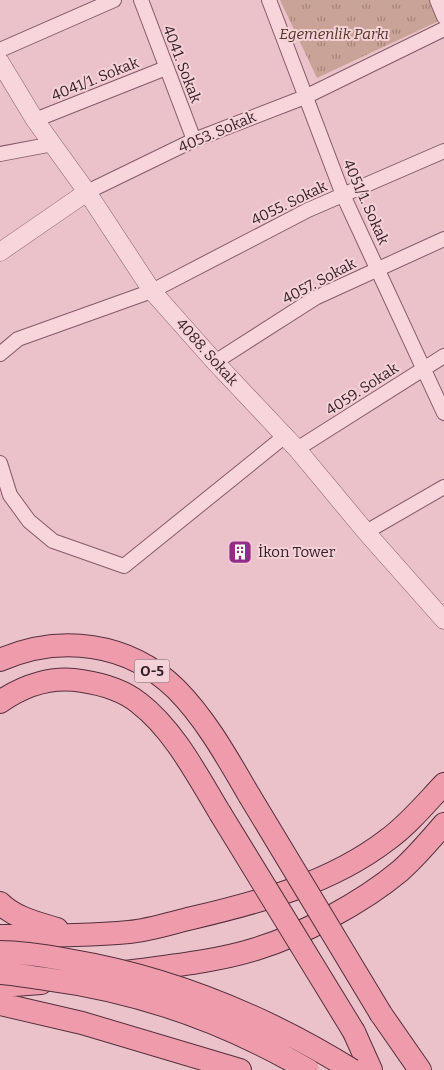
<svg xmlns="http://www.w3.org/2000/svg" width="444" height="1070" viewBox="0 0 444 1070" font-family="Bitter,serif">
	<defs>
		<pattern id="park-tufts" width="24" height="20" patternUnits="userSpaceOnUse" patternTransform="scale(1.25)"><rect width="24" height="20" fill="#c9a397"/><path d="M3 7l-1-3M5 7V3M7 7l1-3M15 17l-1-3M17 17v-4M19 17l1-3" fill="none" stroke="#a4847b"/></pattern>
	</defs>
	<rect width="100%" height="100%" fill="#ecc2ca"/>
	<path fill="url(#park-tufts)" d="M280,0h152l9,20 -124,58z"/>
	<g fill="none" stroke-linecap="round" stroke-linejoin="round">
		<g stroke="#855a69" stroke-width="16">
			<path id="minor" d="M141,0l53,140
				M269,0l74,195 101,218
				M437,0l7,17
				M0,50l114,-50
				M35,120l131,-52
				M0,154l53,-10
				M87,192l107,-52 111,-43 139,-68
				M0,354l18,-15 134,-48 156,-81 136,-59
				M215,362l100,-64 129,-59
				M297,449l147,-93
				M0,463l10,32 19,26 24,20 71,25 161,-130
				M366,532l78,-45"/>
		</g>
		<g stroke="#855a69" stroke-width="19">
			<path id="tertiary" d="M0,62l35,58 52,72 65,99 63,71 82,87 69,83 78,88
				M0,252l87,-60"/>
		</g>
		<g stroke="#532e3d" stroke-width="24">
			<path id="primary" d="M0,660c60,-26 128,-18 176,29 30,30 52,70 73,106
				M0,702c24,-17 53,-26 82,-21 20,3 41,9 57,22 35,27 58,72 81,110
				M0,903c15,15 37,20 57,26
				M0,936c43,0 86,0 129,-4 21,-2 42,-9 63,-14 68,-16 139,-35 195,-78 22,-16 39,-37 57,-56
				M125,972c44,-6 89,-10 131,-23 46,-14 107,-47 144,-78 16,-14 30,-31 44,-47
				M0,986l41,-3
				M0,1004l82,19 158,47
				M381,1014l39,56
				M354,1032l17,38"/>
		</g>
		<use href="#minor" stroke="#f7d5db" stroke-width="14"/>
		<use href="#tertiary" stroke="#f7d5db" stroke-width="18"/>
		<use href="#primary" stroke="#ee9cab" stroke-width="22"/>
		<g stroke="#532e3d" stroke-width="24" stroke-linecap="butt">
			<path id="primary-bridge" d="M249,795l132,219
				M220,813l134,219
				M0,952c23,0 46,4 68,8 101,17 197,56 284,110
				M0,973c15,1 31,4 46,6 92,12 182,44 262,91"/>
		</g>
		<use href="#primary-bridge" stroke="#ee9cab" stroke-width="22"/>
	</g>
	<defs>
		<g id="building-square" transform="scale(1.25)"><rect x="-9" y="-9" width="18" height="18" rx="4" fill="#912d86" stroke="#f4d2d7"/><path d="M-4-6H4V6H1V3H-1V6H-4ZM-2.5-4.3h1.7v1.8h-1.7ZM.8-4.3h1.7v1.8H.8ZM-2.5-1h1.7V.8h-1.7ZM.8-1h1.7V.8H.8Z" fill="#fff"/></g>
	</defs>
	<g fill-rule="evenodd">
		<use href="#building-square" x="240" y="552"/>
	</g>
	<g text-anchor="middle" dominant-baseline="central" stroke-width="4" stroke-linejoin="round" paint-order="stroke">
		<rect fill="#f4d2d7" stroke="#6e545c" stroke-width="1" x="134.5" y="659.5" width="35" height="23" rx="4"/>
		<g font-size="14" font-weight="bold" fill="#351e27">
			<text x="152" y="671">O-5</text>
		</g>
		<g font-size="15" font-style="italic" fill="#513625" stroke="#f4d2d7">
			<text x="334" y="34">Egemenlik Parkı</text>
		</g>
		<g font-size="15" fill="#351e27" stroke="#f4d2d7">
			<text transform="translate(182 64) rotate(69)">4041. Sokak</text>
			<text transform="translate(95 79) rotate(-22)">4041/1. Sokak</text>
			<text transform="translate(217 132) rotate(-23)">4053. Sokak</text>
			<text transform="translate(366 202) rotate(66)">4051/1. Sokak</text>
			<text transform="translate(289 203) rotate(-26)">4055. Sokak</text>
			<text transform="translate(319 281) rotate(-28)">4057. Sokak</text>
			<text transform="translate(207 352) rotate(48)">4088. Sokak</text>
			<text transform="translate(362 389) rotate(-33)">4059. Sokak</text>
		</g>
		<g font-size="15" fill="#351e27" stroke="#f4d2d7" text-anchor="start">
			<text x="258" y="552">İkon Tower</text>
		</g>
	</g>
</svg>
